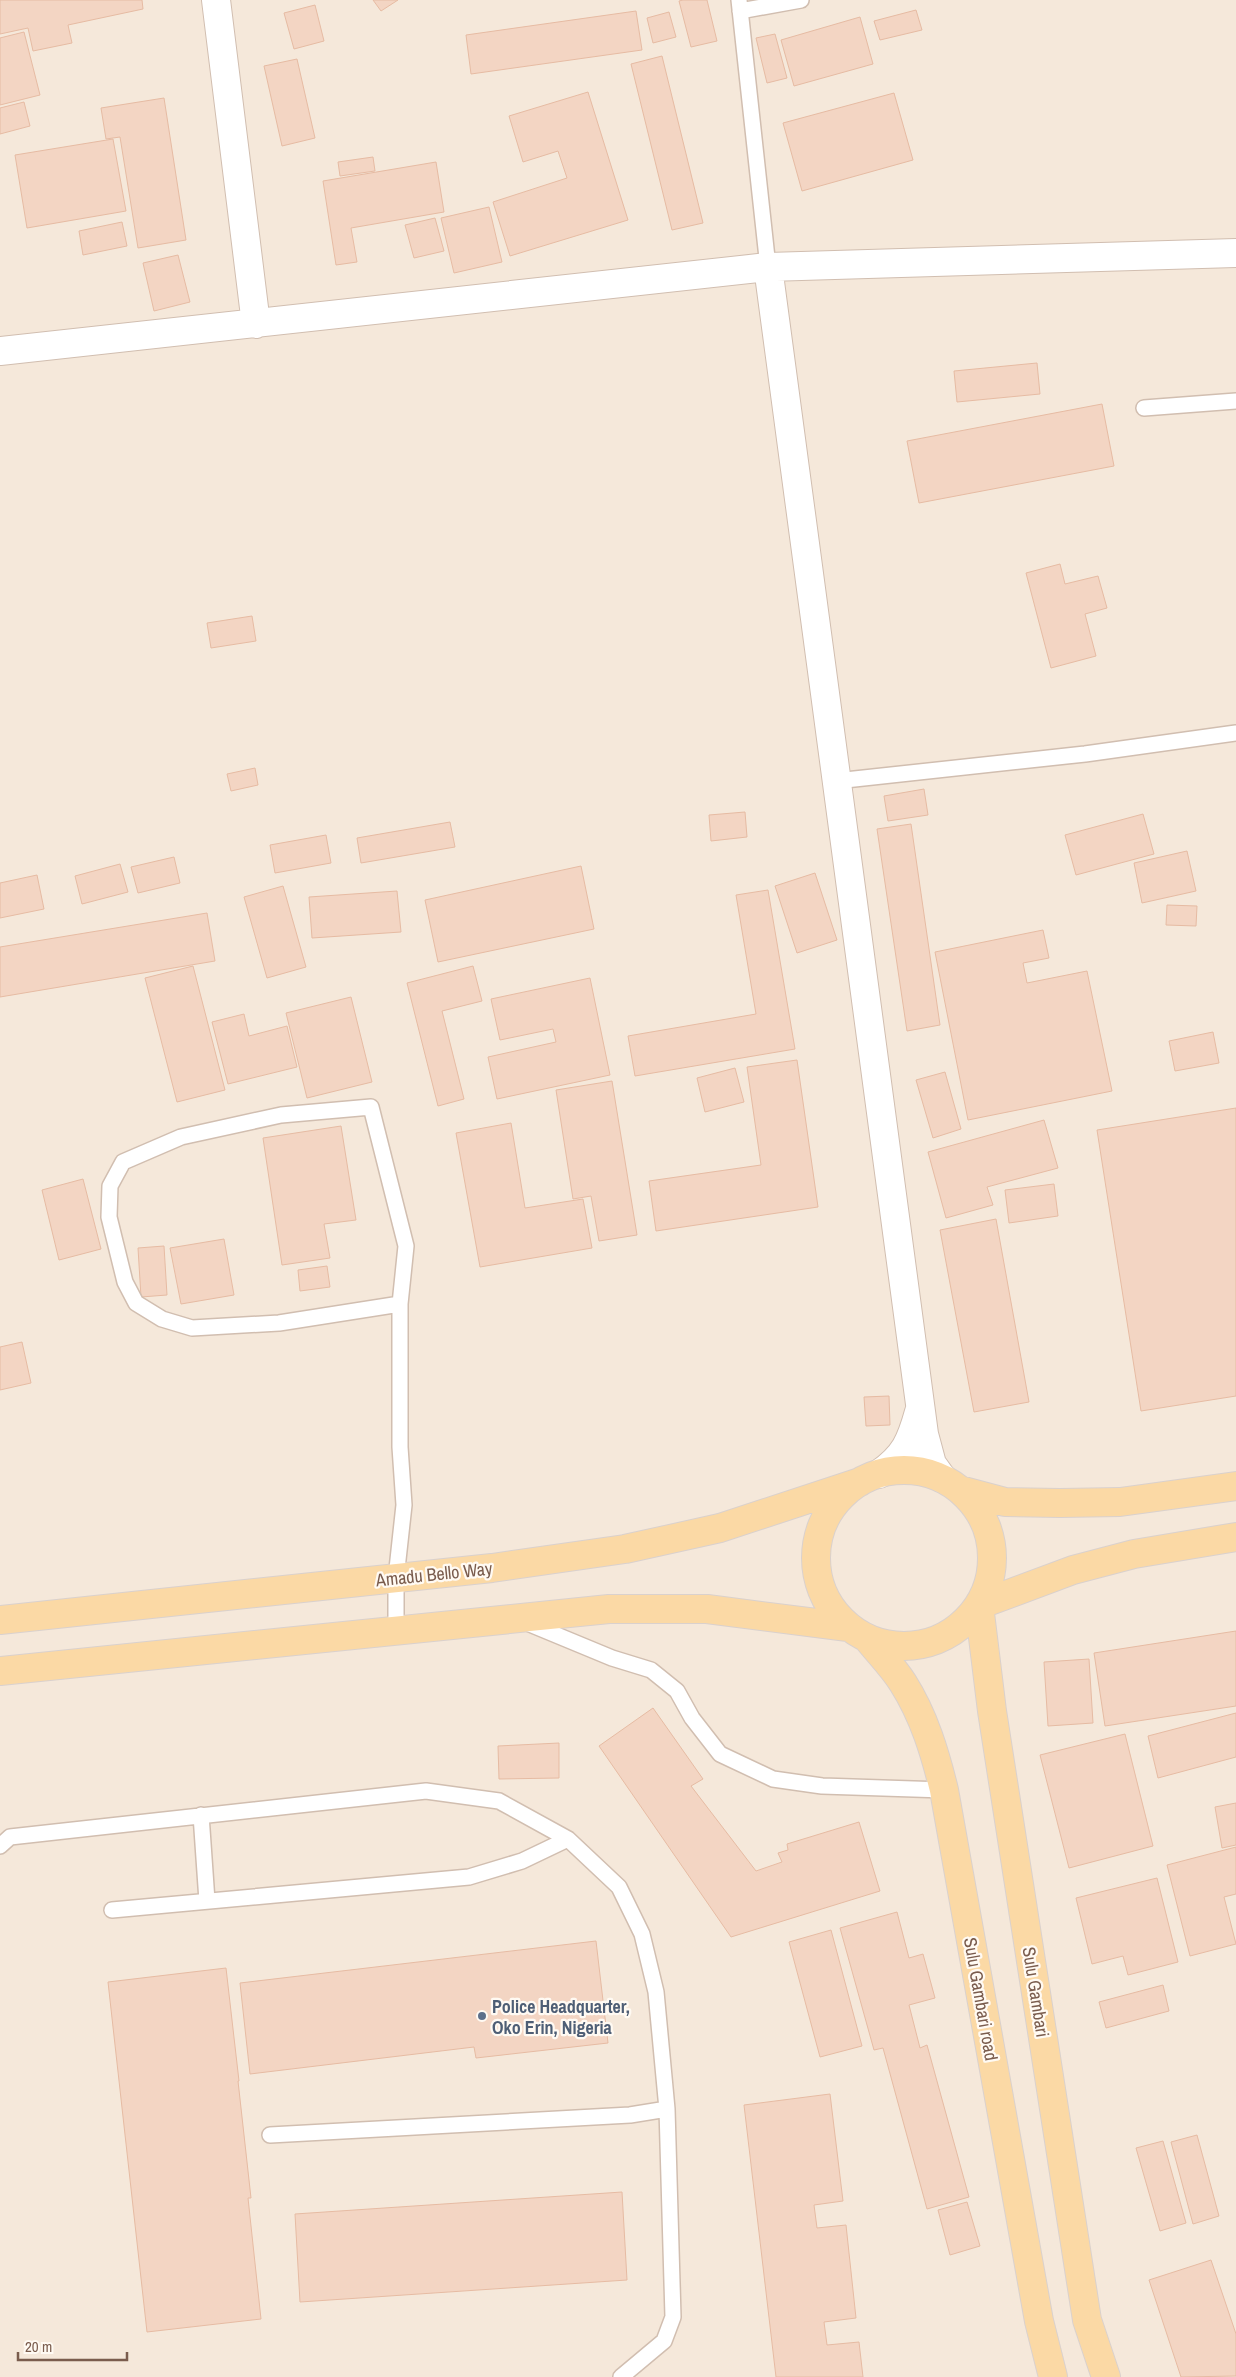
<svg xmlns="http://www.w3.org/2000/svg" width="1236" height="2377" viewBox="0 0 1236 2377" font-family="'Archivo Narrow',sans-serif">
	<rect width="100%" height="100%" fill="#fdf6ec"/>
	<path fill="#f5e8da" d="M0,0h1236v2377h-1236z"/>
	<path fill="#f3d5c3" stroke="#e6bba3" d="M0,0h142l1,9 -75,16 4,18 -39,8 -5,-23 -28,6z
		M373,0h25l-17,11z
		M683,0h24l10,41 -26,6 -12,-46z
		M315,5l9,36 -30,8 -10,-36z
		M916,10l6,20 -42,10 -6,-19z
		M636,11l6,39 -171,24 -5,-39z
		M669,12l7,25 -23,6 -6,-25z
		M860,17l13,47 -79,22 -13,-46z
		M24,32l16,63 -40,10v-67z
		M775,34l12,44 -20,5 -11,-45z
		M662,56l41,167 -31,7 -41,-166z
		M297,59l18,79 -33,8 -18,-80z
		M588,92l40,128 -118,36 -17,-54 74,-24 -9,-27 -35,11 -14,-46z
		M894,93l19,67 -111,31 -19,-68z
		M164,98l22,142 -48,8 -18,-111 -14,2 -5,-31z
		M24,102l6,24 -30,8v-26z
		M113,139l13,72 -99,17 -12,-73z
		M373,157l2,14 -35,5 -2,-14z
		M436,162l8,50 -93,16 6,34 -21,3 -13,-84z
		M489,207l13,55 -48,11 -13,-55z
		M435,218l9,33 -30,7 -9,-33z
		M122,222l5,24 -44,9 -4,-24z
		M178,255l12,47 -36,9 -11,-48z
		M1037,363l3,31 -83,8 -3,-31z
		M1102,404l12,62 -195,37 -12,-62z
		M1060,564l5,20 33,-8 9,32 -22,6 11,42 -45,12 -25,-95z
		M252,616l4,25 -45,7 -4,-25z
		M255,768l3,17 -27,6 -4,-17z
		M924,789l4,26 -40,6 -4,-25z
		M745,812l2,25 -36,4 -2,-26z
		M1143,814l11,40 -78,21 -11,-40z
		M450,822l5,25 -94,16 -4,-25z
		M911,824l29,201 -33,6 -30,-202z
		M326,835l5,28 -56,10 -5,-28z
		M1187,851l9,40 -54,12 -8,-40z
		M174,857l6,26 -42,10 -7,-26z
		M120,864l8,28 -46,12 -7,-28z
		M581,866l13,63 -156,33 -13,-62z
		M815,873l22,67 -40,13 -22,-67z
		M37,875l7,34 -44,9v-35z
		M283,886l23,81 -39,11 -23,-81z
		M768,890l27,159 -160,27 -7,-40 128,-22 -20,-119z
		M397,891l4,41 -89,6 -3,-41z
		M1167,905l30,1 -1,20 -30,-1z
		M207,913l8,48 -215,36v-50z
		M1043,930l6,28 -26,5 4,20 60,-12 25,120 -144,29 -33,-168z
		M193,966l32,124 -48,12 -32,-124z
		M473,966l9,35 -40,10 22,88 -26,7 -31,-123z
		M590,978l20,97 -113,24 -9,-42 68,-15 -3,-13 -53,11 -9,-41z
		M351,997l21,85 -65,16 -21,-85z
		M244,1014l5,22 38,-10 10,41 -69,17 -16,-62z
		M1213,1032l6,31 -44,8 -6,-30z
		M797,1060l21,147 -162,24 -7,-50 112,-16 -14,-98z
		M735,1068l9,34 -39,10 -8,-34z
		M945,1072l16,57 -28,9 -17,-58z
		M612,1081l25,154 -38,6 -8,-45 -18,3 -17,-109z
		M1236,1108v288l-95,15 -44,-281z
		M1044,1120l14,48 -71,19 6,18 -47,13 -18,-66z
		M511,1123l14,85 58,-9 9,49 -112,19 -24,-134z
		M341,1126l15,94 -32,4 6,34 -48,7 -19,-127z
		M83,1179l18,70 -42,11 -17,-70z
		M1054,1184l4,32 -49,7 -4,-33z
		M996,1219l33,183 -55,10 -34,-182z
		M224,1239l10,56 -53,9 -11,-56z
		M164,1246l3,49 -26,2 -3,-49z
		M327,1266l3,21 -30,4 -2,-21z
		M22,1342l9,41 -31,7v-43z
		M889,1396l1,29 -24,1 -2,-29z
		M1236,1631v75l-131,20 -11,-73z
		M1089,1659l4,64 -45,3 -4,-64z
		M653,1708l50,71 -12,7 65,85 26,-9 -4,-9 10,-3 -1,-6 72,-22 21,69 -149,46 -132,-191z
		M1236,1713v44l-78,21 -10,-42z
		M1125,1734l28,112 -84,22 -29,-113z
		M559,1743v35l-60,1 -1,-33z
		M1236,1803v42l-14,3 -7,-41z
		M1236,1847v47l-12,3 12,47 -46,12 -23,-91z
		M1157,1878l21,84 -50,13 -5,-19 -31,8 -16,-66z
		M897,1912l12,46 14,-4 12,44 -26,7 11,43 7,-3 42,152 -42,12 -44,-161 -9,2 -34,-122z
		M831,1930l31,116 -42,11 -31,-115z
		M596,1941l12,102 -132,15 -2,-11 -224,27 -10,-91z
		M226,1968l13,113h-1l13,117h-3l13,121 -114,13 -39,-350z
		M1163,1985l6,26 -63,17 -7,-26z
		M830,2094l13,107 -29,4 3,23 29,-3 10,93 -32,4 3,23 32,-3 4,35h-87l-32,-272z
		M1197,2135l22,81 -26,8 -22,-82z
		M1163,2141l23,82 -26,8 -24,-83z
		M622,2192l5,88 -327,22 -5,-88z
		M967,2202l13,44 -30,9 -12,-45z
		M1211,2260l25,74v42l-55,1 -32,-97z"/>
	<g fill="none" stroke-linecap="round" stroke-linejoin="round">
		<g stroke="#d1beb0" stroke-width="18">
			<path id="service" d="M739,0l29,267
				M740,11l61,-11
				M1144,408l92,-7
				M836,781l249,-27 151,-21
				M525,1622l87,36 39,12 26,21 15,27 28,36 53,25 49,7 122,4
				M396,1630v-52l8,-73 -4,-58v-143l6,-58 -35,-139 -90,8 -100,22 -58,25 -13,24 -1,31 16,65 11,21 26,16 30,9 87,-5 121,-19
				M201,1815l6,86
				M0,1846l10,-9 416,-46 73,10 69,38 51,48 23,47 14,58 11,117 -37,6 -360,20
				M112,1910l357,-33 53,-16 46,-22
				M621,2377l43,-36 9,-24 -6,-208"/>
		</g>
		<g stroke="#d1beb0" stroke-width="30">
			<path id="minor" d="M216,0l40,324
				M768,267l156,1167 8,30 10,14
				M0,351l768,-84 468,-14
				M879,1474c26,-18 32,-33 40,-62"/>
		</g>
		<g stroke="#dad1cd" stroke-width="30">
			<path id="primary" d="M816 1558a88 88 0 1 1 176 0a88 88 0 1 1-176 0Z
				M960,1490l45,12 55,1 60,-1 116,-16
				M0,1620l492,-52 133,-19 95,-21 140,-46
				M867,1638c12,15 26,29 36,45 21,33 32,70 41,107l95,531 14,56
				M0,1671l609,-62h98l141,18
				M1106,2377l-19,-57 -95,-609 -13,-106 94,-35 61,-16 102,-17"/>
		</g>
		<use href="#service" stroke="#fff" stroke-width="15"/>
		<use href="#minor" stroke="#fff" stroke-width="28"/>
		<use href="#primary" stroke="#fbd9a5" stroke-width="28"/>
	</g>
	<circle fill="#5c6f8a" stroke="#fffaf3" stroke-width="2" cx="482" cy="2016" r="5"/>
	<g text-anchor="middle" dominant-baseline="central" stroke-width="4.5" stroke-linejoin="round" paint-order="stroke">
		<g font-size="18" fill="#7a5c4d" stroke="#fffaf3">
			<text transform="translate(434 1574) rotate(-6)">Amadu Bello Way</text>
			<text transform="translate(1036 1992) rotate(81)">Sulu Gambari</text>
			<text transform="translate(981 1999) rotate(80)">Sulu Gambari road</text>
		</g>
		<g font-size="18" font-weight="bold" fill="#4e5e75" stroke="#fffaf3" text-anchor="start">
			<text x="492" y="2006">Police Headquarter,<tspan x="492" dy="21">Oko Erin, Nigeria</tspan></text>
		</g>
	</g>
	<path d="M18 2352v8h109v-8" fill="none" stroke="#7a5c4d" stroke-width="2.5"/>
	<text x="25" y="2352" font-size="15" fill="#7a5c4d" stroke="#fffaf3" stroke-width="4" paint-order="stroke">20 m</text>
</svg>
